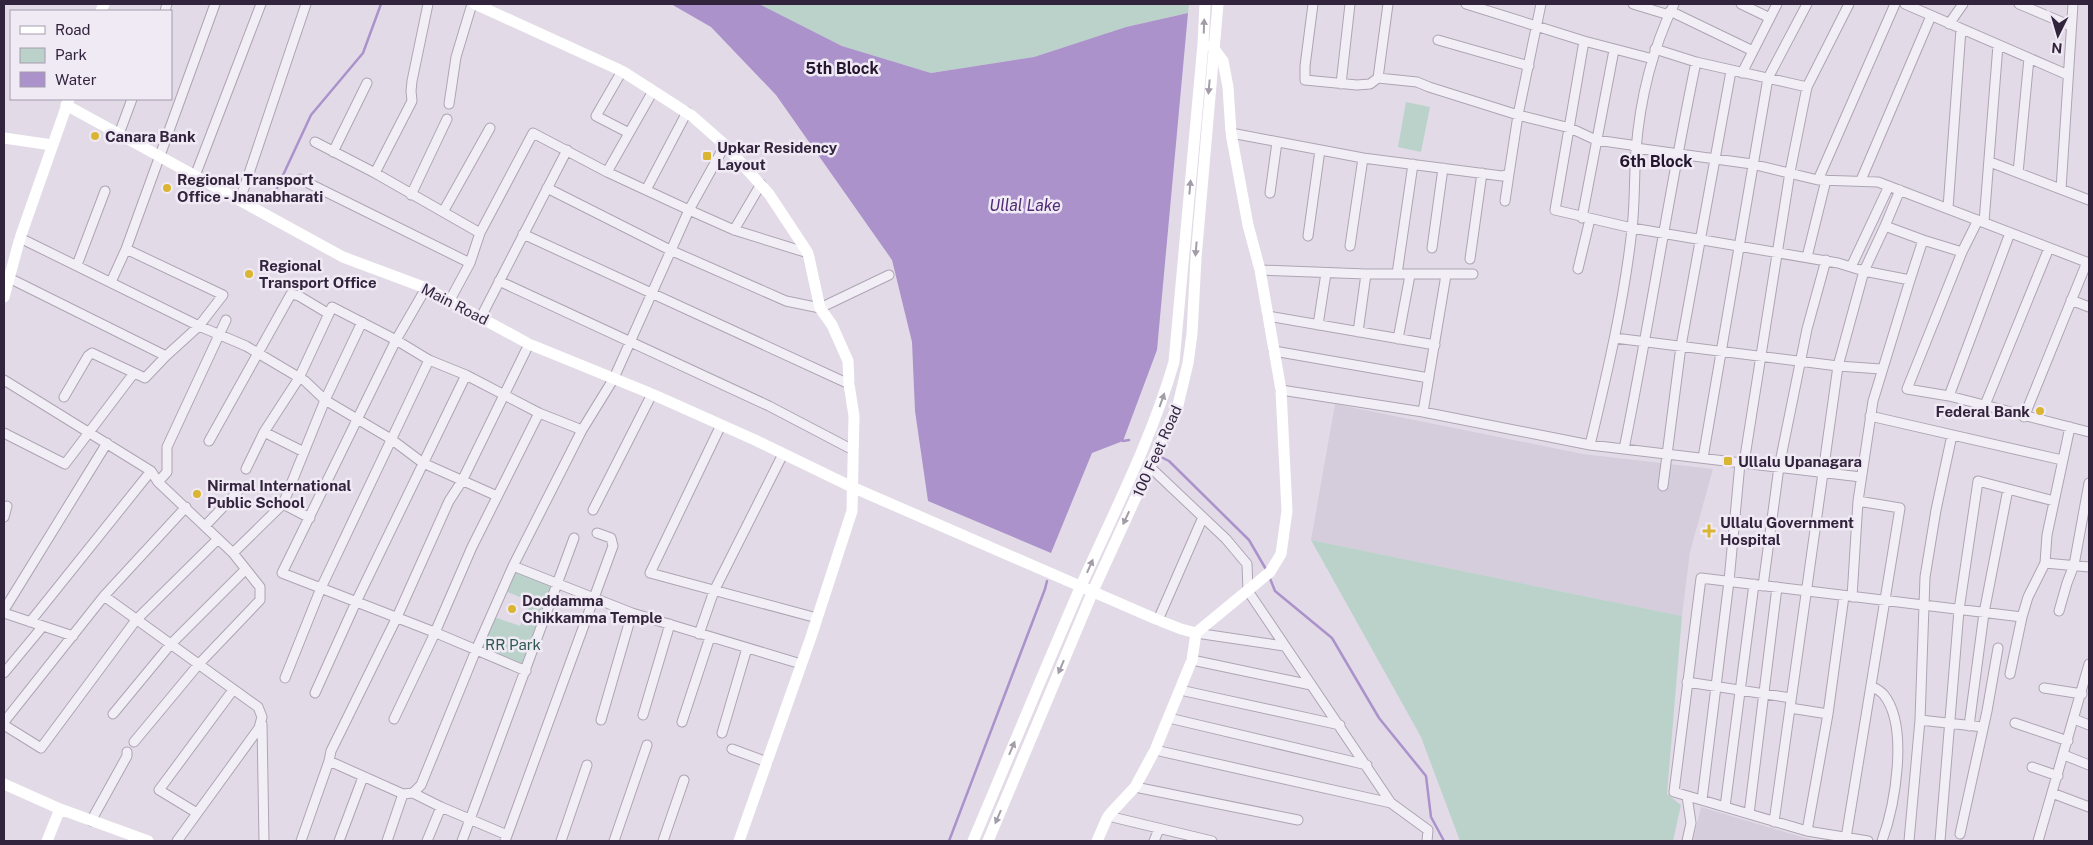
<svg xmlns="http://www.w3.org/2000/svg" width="2093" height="845" viewBox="0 0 2093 845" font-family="'Public Sans',sans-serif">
	<rect width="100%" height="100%" fill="#e2dbe7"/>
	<path fill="#d5cddc" d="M1335,404l248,50 130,15 -23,83 -8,64 -371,-76z
		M1701,807l60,18 55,16h-123z"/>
	<path fill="#bbd2cb" d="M759,4h430l-1,9 -62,14 -92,30 -103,16 -89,-27z
		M1406,102l24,5 -9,45 -23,-5z
		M1311,540l371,76 -15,178 14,11 -8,36h-213l-39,-104z
		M514,569l43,17 -34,82 -43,-17 14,-34 26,9 10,-25 -25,-10z"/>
	<path fill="#ab92cb" d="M671,4h88l83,42 89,27 103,-16 92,-30 62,-14 -31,337 -34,91 -31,12 -41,100 -123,-52 -13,-90 -3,-69 -20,-82 -116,-165 -65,-68z"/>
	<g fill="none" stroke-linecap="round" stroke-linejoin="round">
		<path stroke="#ab92cb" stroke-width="2.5" d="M271,201l40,-86 52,-62 18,-49
			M1123,441l6,-1
			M1159,456l10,5 80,79 18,31
			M1269,576l6,15 57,47 47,80 47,58 5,41 13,24
			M949,841l96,-252 2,-8"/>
		<g stroke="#aea4b4" stroke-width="11">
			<path id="street" d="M1313,4l-8,62v14l52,5 13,-1 8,-6 39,4 12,5 89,28 52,13 26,12 35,5 5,3 116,16 66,16 60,2 211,81
				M1466,4l118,37 69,18
				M1633,4l36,11
				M1741,4l29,14
				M1905,4l163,71
				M2019,4l52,22
				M165,11l2,-7
				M1670,11l83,40
				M1949,24l14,-20
				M1438,40l91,26
				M1584,41l-29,169 77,18 206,35 26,8 46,9 -37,121 -15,100 42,7 -54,330
				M1655,49l41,13 111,25 42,-83
				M622,71l-26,45 33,17
				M1742,73l35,-69
				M1378,78l10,-74
				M1341,84l9,-80
				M449,104l7,-47 16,-53
				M1231,133l132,25 139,18 7,-2 9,-59 23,-111
				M119,134l13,-35
				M315,142l60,31 105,60
				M333,152l34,-69
				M1990,162l99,38
				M607,172l46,-81
				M375,173l37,-72 -1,-10 1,-10 16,-77
				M2018,173l11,-115
				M195,176l66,-172
				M300,179l170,84
				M1818,180l77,-176
				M1861,180l70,-164
				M547,188l123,62 116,51 34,7 69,-33
				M2061,189l12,-185
				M646,190l41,-78
				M1270,193l7,-51
				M411,195l36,-76
				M240,200l66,-196
				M1505,201l4,-27
				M1948,208l13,-179
				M443,212l47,-84
				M1582,218l32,-168
				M1978,220l-16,32 -55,137 42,7 140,36
				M1984,222l14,-177
				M1885,226l15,-36
				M734,230l27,-46
				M523,234l326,150
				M1308,236l12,-86
				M20,238l179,88 47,20 59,35 20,19 66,39 32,24 74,33
				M1923,240l39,12
				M1350,246l13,-88
				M1432,248l11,-80
				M1807,257l19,-77
				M1470,259l12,-86
				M77,265l28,-74
				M1851,267l38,-81
				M1578,269l12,-50
				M1260,270l106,4h107
				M1397,274l16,-110
				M9,278l157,78 33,-30 24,-31 -97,-46
				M499,281l270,125 84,44
				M111,282l15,-33 89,-245
				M426,288l-30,52 -114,233 152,59 92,39
				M450,300l20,-37 10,-30 53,-100 74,39 82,38 45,20 74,23
				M2071,300l18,7
				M1268,316l167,29
				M481,317l86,-167
				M1318,325l8,-52
				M1358,332l8,-58
				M1615,338l223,28 43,3
				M1398,339l12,-64
				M1274,351l155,27
				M4,380l147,91 7,11 75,71 27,34v13l-62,65 -64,77
				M1281,390l142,22 167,33 271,32
				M1949,396l61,-163
				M64,397l24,-41 4,-3 53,25 21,-22
				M1985,405l64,-157
				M1423,412l23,-137
				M1870,416l192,44
				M2024,417l63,-155
				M721,425l-71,148 167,45
				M264,432l40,20
				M4,433l61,31 69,-91
				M209,441l82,-147 8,2 30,18
				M1590,445c17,-71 34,-143 42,-216 3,-26 2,-53 4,-79 4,-51 16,-100 38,-146
				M1624,449c26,-128 45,-258 72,-387
				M1703,458l65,-380 39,-74
				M1744,463l46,-291 17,-85
				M1150,467l76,72 21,25 1,27 143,212 37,27 -1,11
				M246,469l18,-37 35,-54 33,-71 64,33 33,20 37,15 73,38 43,17
				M158,482l9,-10v-25l59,-127
				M1663,486l18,-140 50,-275
				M283,504l27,14
				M593,510l59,-116
				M4,517l3,-11
				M205,526l37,-39
				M233,553l50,-49 42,-104 37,-78
				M2045,563l44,4
				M513,566l119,47 169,51
				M1763,586l16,-119 28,-138 19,-69
				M104,596l154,111 4,10 -3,11 -82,113
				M1852,597l6,-96
				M4,610l103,-167
				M2059,611l8,-28 7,-18 15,-82
				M4,613l69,23
				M1158,620l45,-103
				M30,622l121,-151
				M1196,633l88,13
				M699,634l15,-43 69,-137
				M1192,660l119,25
				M4,673l39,-47
				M2010,674l12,-57 6,-20 17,-34 2,-28 23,-108
				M285,678l36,-90 108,-228
				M1687,682l104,16
				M1871,686c4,2 10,5 13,9 25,32 11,110 -2,146
				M2044,688l38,6
				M1180,690l160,35
				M315,693l41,-91 110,-227
				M1790,708l38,6
				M113,714l57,-69 75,-75
				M643,715l27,-91
				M1169,718l198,47
				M394,719l39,-82 39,-90 67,-134
				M2074,719l15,6
				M601,720l31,-107
				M1920,720l63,7
				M4,722l100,-126 82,-89
				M682,722l28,-85
				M2015,723l53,18
				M262,724l2,117
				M4,725l37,23 95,-128 82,-81
				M1969,726l15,-113 24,-124
				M722,733l25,-85
				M732,749l35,13
				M1155,750l236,53
				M2064,755l25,10
				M329,761l74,33 10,-1 8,-8 55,-135 37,-84 69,-136 32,-52 75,-168 36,-65
				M2032,767l26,9
				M1135,787l163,33
				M413,793l28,14 66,28
				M2052,793l37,14
				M1702,800l27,-219 11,-118
				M1725,807l29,-223
				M197,813l-38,-23 74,-100
				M1749,814l28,-227
				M1108,816l104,25
				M91,821l36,-65v-4
				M1774,822l64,-456 26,-95 21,-45 38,14 -13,40
				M1807,831l21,-117 16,-118
				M1960,834l27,-123 11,-63
				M301,841l28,-80 2,-10 66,-134 52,-116 13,-20 67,-137
				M339,841l24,-64
				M387,841l16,-47
				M427,841l14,-34
				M462,841l112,-303
				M505,841l108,-295 -2,-8 -14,-5
				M561,841l26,-76
				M614,841l33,-96
				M663,841l21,-61
				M1154,841l5,-12
				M1687,841l4,-18 -4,-27
				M1868,841l-61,-10 -133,-39 27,-214 321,39
				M1909,841l11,-121 5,-143 11,-67 16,-75
				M1940,841l19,-231 19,-129 76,20
				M2038,841l51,-177"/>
		</g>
		<use href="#street" stroke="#f2eef5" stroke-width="9"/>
		<path stroke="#fff" stroke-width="11" d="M475,4l147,67 70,45 33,29 44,49 39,59 12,55 12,17 16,36 1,23 5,32 -2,95 -41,126 -72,204
			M101,11l3,-7
			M66,105l277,152 83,31 103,56 123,50 103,46 97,47 306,133 23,9 15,4
			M4,138l48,7
			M4,297l16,-59 49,-139
			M4,784l56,25 88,32
			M47,841l13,-32
			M973,841c37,-87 73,-175 111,-262 32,-71 68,-141 90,-217l29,-318 2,-40
			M988,841l105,-250 85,-186 10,-42 4,-29 4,-76 22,-254
			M1097,841l11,-25 27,-29 20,-37 37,-90 4,-27 74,-61 11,-18 6,-43 -6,-121 -21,-120 -12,-45 -17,-92 -3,-46 -5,-26 -11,-15"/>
	</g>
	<defs><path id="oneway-solid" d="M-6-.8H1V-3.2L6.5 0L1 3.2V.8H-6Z" transform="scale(1.25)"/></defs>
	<g fill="#a39ca8">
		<use href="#oneway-solid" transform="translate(1204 26) rotate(-88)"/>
		<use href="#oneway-solid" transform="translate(1209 87) rotate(95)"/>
		<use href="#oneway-solid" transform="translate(1190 187) rotate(-85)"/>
		<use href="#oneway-solid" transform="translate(1196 249) rotate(95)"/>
		<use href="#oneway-solid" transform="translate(1162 400) rotate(-70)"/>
		<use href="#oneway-solid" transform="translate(1126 518) rotate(115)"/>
		<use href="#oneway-solid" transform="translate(1090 566) rotate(-66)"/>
		<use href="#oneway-solid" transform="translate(1061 667) rotate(113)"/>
		<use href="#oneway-solid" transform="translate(1012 748) rotate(-67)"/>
		<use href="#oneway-solid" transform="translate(998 817) rotate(113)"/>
	</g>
	<g fill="#dab532" stroke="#f0eaf5" stroke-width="2">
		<circle cx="95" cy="136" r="5"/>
		<rect x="702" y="151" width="10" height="10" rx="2.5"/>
		<circle cx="167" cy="188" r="5"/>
		<circle cx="249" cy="274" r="5"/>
		<circle cx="2040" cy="411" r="5"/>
		<rect x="1723" y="456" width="10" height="10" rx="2.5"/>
		<circle cx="197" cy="494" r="5"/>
		<path d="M1706.5 523.5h5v5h5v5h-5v5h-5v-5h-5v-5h5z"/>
		<circle cx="512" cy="609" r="5"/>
	</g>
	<g text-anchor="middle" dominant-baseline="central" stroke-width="5" stroke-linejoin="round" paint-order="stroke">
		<g font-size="15" font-weight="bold" fill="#33243e" stroke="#f0eaf5" text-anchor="start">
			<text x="105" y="136">Canara Bank</text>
			<text x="717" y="147">Upkar Residency<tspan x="717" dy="17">Layout</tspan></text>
			<text x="177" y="179">Regional Transport<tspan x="177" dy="17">Office - Jnanabharati</tspan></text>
			<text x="259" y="265">Regional<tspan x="259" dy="17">Transport Office</tspan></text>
			<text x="2030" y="411" text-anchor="end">Federal Bank</text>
			<text x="1738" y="461">Ullalu Upanagara</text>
			<text x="207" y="485">Nirmal International<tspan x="207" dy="17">Public School</tspan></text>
			<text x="1720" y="522">Ullalu Government<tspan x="1720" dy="17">Hospital</tspan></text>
			<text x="522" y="600">Doddamma<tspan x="522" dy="17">Chikkamma Temple</tspan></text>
		</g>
		<g font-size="15" fill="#33243e" stroke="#f0eaf5">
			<text transform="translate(455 304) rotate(27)">Main Road</text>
			<text transform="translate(1157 451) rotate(-66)">100 Feet Road</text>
		</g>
		<g font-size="15" fill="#305b50" stroke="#f0eaf5">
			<text x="513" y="644">RR Park</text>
		</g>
		<g font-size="16" font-weight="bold" fill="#25162f" stroke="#f0eaf5">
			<text x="842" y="68">5th Block</text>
			<text x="1656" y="161">6th Block</text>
		</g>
		<g font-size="16" font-style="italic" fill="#4f2a76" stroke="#f0eaf5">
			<text x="1025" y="205">Ullal Lake</text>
		</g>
	</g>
	<rect width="2093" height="845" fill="none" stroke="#33243e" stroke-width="10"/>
	<rect x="10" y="10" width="162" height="90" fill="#f0eaf5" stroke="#a49bac"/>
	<rect x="20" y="26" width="25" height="8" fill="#ffffff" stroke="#a49bac"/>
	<text x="55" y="35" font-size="15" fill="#33243e">Road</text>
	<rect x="20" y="48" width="25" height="15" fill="#bbd2cb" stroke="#a49bac"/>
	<text x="55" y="60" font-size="15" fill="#33243e">Park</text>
	<rect x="20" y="72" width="25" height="15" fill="#ab92cb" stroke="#a49bac"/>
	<text x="55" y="85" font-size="15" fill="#33243e">Water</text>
	<g transform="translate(2058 35) rotate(185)" stroke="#f0eaf5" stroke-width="4" paint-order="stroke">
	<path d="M0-4L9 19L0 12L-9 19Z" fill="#33243e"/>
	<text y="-8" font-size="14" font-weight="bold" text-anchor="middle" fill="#33243e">N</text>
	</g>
</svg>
